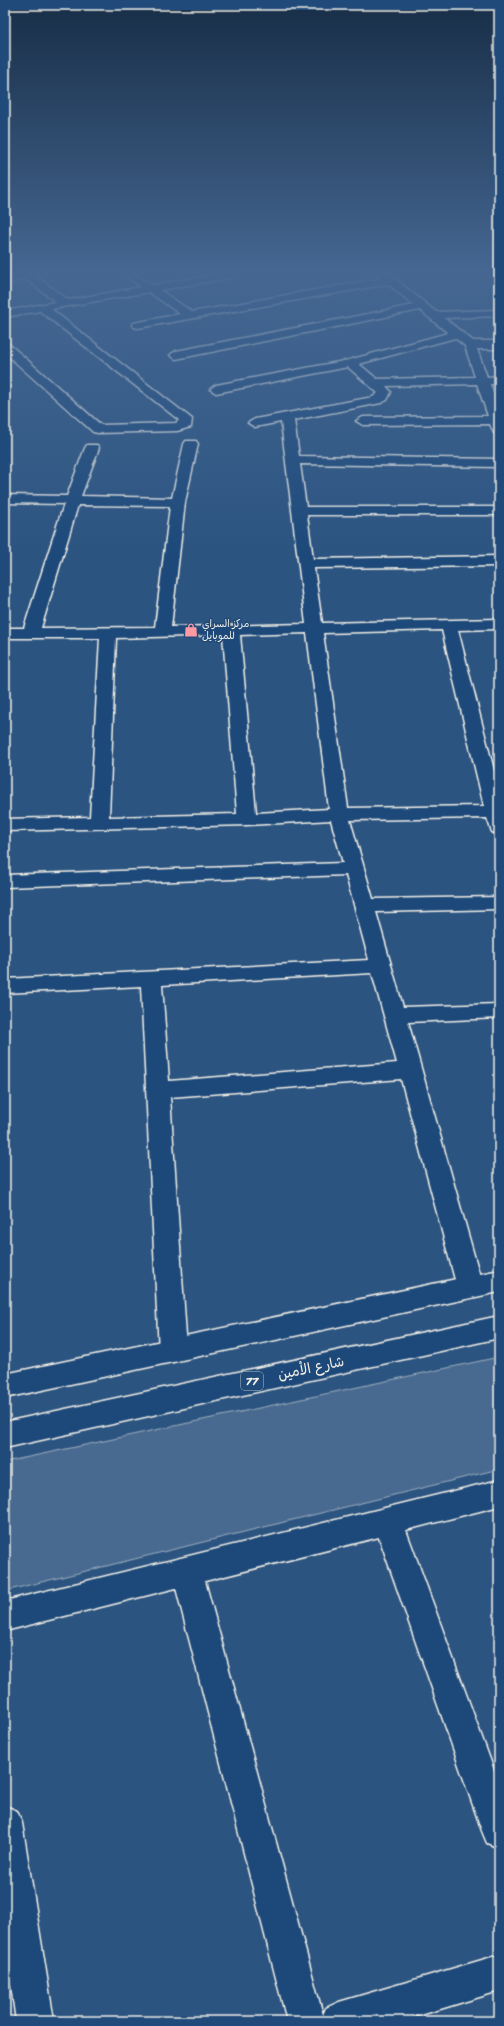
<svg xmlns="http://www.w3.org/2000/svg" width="504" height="2026" viewBox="0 0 504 2026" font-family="Sriracha,'Playpen Sans Arabic',sans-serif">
	<rect width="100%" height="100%" fill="#2c5481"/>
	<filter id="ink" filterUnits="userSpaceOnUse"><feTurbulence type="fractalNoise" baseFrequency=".025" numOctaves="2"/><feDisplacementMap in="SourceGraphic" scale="8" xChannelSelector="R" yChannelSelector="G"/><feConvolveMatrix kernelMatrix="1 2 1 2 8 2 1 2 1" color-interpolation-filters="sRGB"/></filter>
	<g filter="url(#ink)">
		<path fill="#496b90" stroke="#9eaebc" d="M499,1357v112l-494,122v-129z"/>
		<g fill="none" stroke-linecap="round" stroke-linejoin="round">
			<g stroke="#f4f1e8" stroke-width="3">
				<path id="minor" d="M21,274h12l35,26 73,-13 -17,-13h11l17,11 68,-11h21l-1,2 -4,1 -76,13 32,22 190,-34 -4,-4h11l47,38 63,-2v6l-55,2 29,23h26v8h-22l10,28 12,-1v8h-9l9,27v23l-5,-1 -4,-9 -127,1 -7,-4 7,-4 125,-1 -11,-32 -91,2 5,6 -4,8 -6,3 -87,17 5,36 200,3v8l-199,-3 6,43h193v8h-192l6,44 186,-3v10l-185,2 8,55 177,-4v10l-41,1 41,160v44l-7,-2 -5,-14 -137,2 23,79 126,-2v12l-123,3 27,95 96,-3v14l-91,4 75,265 -4,7 -9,4 -9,-4 -4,-7 -56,-208 -231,18 17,254 -4,8 -10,3 -10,-3 -4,-8 -18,-365 -136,7v-14l364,-19 -23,-85 -341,12v-12l338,-12 -12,-43 -84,5 -242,6v-12l85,-2 10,-179h-95v-10h19l40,-124 -59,-1v-8l62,1 18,-48 2,-3h10l2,3 -18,48 91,2 12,-54 2,-3h10l2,3 -13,58 -14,125 135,-3 -25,-202 -26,5 -7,-4 7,-4 118,-22 5,-4 -30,-26 -132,26 -6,-4 6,-4 133,-25 99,-27 -28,-23 -244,49 -6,-4 6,-4 238,-46 -26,-21 -250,44 -4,-1 -2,-2 2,-2 46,-9 -31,-22 -98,17 141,110 -1,8 -14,4 -79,2 -5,-1 -88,-79v-10l4,1 92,81 75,-2 3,-3 -139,-109 -35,6v-6l51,-9 -30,-23 -21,4v-6zM455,338l10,8 10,31 -98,2 -18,-15zM78,505l92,1 -15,121 -114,1zM442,630l42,176 -136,2 -25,-175zM307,633l22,176 -73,4 -16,-178zM223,635l14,179 -128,3 7,-179zM372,973l25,90 -228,18 -7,-96z
					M499,1480v26l-93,24 93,254v64l-12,-5 -5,-12 -103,-294 -174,44 118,434 3,-7 13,-6 160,-47v36l-98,30h-114l-111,-433 -171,43v-30z
					M5,1806l12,5 5,12 32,198h-38l-11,-79z"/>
			</g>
			<g stroke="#f4f1e8" stroke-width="3">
				<path id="major" d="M499,1270v22l-494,106v-24z
					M499,1316v22l-494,110v-26z"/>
			</g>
			<use href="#minor" fill="#1f4a7a" fill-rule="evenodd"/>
			<use href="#major" fill="#1f4a7a" fill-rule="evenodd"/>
		</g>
	</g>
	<linearGradient id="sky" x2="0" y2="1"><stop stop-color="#182e47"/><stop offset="0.49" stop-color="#456792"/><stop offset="1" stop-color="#456792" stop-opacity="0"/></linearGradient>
	<rect width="504" height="557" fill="url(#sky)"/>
	<defs>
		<g id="shop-bare" transform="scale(1.08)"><path d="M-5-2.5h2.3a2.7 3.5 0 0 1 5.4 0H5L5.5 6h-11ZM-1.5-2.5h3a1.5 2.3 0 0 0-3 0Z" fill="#ff9aa2" stroke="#1f4a7a" stroke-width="2.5" paint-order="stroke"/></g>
	</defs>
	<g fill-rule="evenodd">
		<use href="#shop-bare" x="191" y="630"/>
	</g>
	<g text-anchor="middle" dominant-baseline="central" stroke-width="3" stroke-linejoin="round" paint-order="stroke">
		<g font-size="10" fill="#f4f1e8" stroke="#1f4a7a" text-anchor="start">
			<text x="202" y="624">مركز السراي<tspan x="202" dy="12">للموبايل</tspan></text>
		</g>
		<rect fill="#1f4a7a" stroke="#b4bfc7" stroke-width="1" x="241" y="1372" width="22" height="18" rx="3"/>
		<g font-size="11" font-weight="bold" fill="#f4f1e8">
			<text x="252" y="1381">77</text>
		</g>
		<g font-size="14" fill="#f4f1e8" stroke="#1f4a7a">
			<text transform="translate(311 1368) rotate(-12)">شارع الأمين</text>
		</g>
	</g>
	<rect width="504" height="2026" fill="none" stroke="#1f4a7a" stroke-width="20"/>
	<rect x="10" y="10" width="484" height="2006" fill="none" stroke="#f4f1e8" stroke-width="1.5" filter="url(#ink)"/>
</svg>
